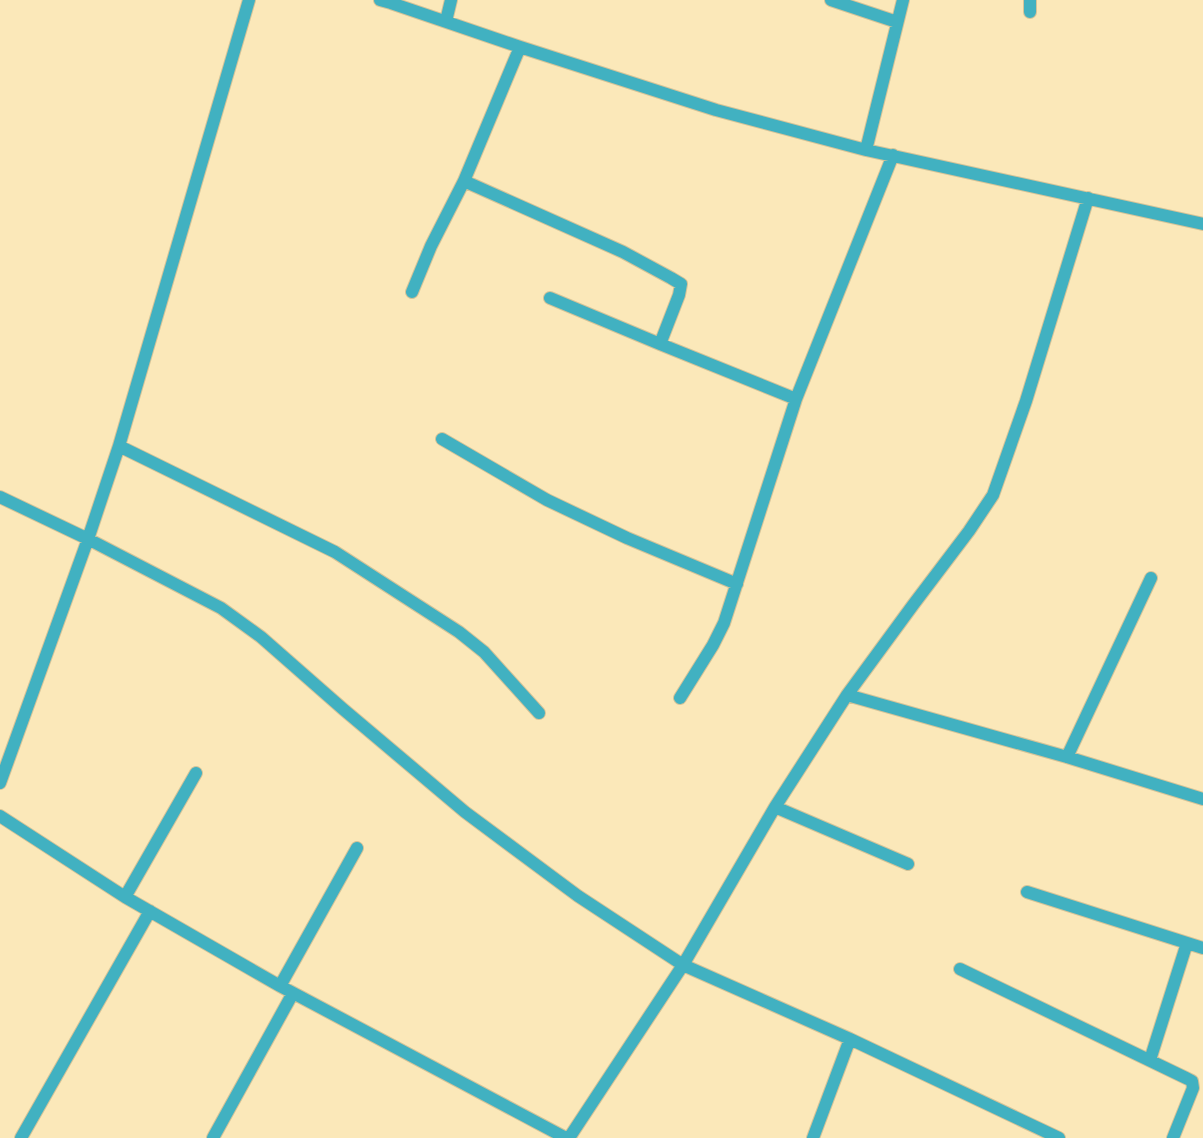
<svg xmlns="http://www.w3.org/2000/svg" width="1203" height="1138" viewBox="0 0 1203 1138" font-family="'Varela Round',sans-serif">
	<rect width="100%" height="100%" fill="#fbe8b9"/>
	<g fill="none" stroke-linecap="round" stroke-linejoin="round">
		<g stroke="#d4c398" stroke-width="14">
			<path id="street" d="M380,0l11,3 129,44 196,63 150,40 337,74
				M831,0l66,22
				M1030,0v12
				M446,21l5,-21
				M866,150l37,-150
				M464,181l159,71 48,26 10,6 -2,11 -19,49
				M412,292l19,-46 33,-65 56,-134
				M550,298l110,46 136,55
				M442,439l105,61 80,38 110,46
				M119,446l216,106 124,80 25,20 55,61
				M0,497l88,42 133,69 40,29 82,72 122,103 113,84 105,69 167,74 209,99
				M847,695l220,62 136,42
				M680,698l33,-53 11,-22 72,-224 97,-244
				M1067,757l84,-179
				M0,783l88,-244 31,-93 130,-446
				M775,807l133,57
				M0,816l125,81 155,89 286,152
				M1027,892l176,56
				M125,897l71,-124
				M960,969l226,109 6,3 1,7 -20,50
				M280,986l77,-138
				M1150,1060l37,-117
				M21,1138l129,-227
				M213,1138l80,-145
				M569,1138l114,-173 92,-158 72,-112 66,-90 56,-74 24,-36 33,-94 62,-203
				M813,1138l37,-99"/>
		</g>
		<use href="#street" stroke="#41b1c1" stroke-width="12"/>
	</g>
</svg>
